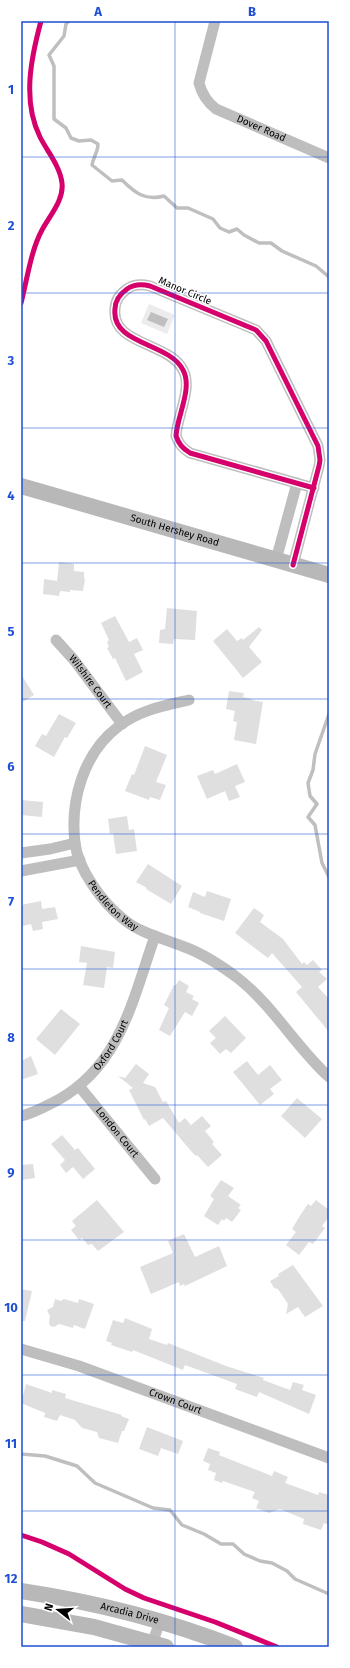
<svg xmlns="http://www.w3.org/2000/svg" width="350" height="1668" viewBox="0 0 350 1668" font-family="'Fira Sans',sans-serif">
	<rect width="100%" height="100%" fill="#fff"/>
	<path fill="#ececec" d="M149,304l26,11 -8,19 -26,-11z"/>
	<path fill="#bfbfbf" d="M151,312l17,7 -4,8 -17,-7z"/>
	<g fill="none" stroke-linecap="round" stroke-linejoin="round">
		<path stroke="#bfbfbf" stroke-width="3.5" d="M69,21l-3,3 -2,12 -15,19 5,11v53l12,9 5,10 8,3 12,-1 7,4c0,8 -5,14 -6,21l20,16 10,-1c13,13 23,21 42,16l13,12h11l25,11 7,9 9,4 8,-3 7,6 15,8h12l11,8 34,15 13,11
			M329,714l-14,40 -2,16 -5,13 2,13 7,8 -9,13 7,8 7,38 7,14
			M21,1454l24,2 32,10 18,17 58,25 17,2 12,15 22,9 17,10h12l11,10 16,7 12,2 15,8 8,8 34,15"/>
	</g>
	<path fill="#dfdfdf" d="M59,562l15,2v7l10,1v6l1,1 -2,12 -13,-1v2l-10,-1 -1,5 -16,-2 1,-15 13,2z
		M167,608l30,3 -2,29 -21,-1 -1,5 -14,-1 1,-13 5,-1z
		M115,616l14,26 8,-4 6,12 -9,4 9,18 -17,9 -11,-23 -2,1 -6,-11 2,-1 -2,-5 2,-2 -8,-17z
		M259,627l3,3 -13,17 13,15 -19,16 -30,-37 14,-12 10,12 5,-3 1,2z
		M21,674l13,21 -13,8z
		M229,691l15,2 -1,4 9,2 -1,1 12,2 -7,42 -22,-4 3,-18 -4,-1 2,-10 -9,-2z
		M59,714l17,9 -9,15 -2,-1 -11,20 -19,-11 7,-12 4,2z
		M145,746l22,9 -11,27 10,3 -6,15 -10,-3 -1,3 -24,-9 7,-17 2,1z
		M237,764l8,18 -10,4 5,11 -11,4 -4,-10 -18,8 -10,-23 16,-6 2,4z
		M21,800l22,2 -1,15 -21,-2z
		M127,816l2,14 5,-1 3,22 -21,3 -3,-21 -3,1 -2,-15z
		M148,864l34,22 -11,18 -25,-15 1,-1 -11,-6z
		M207,891l24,8 -7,22 -24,-8v-1l-12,-5 5,-15 12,5z
		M41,901l1,8 13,-2 3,12 -16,3 1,7 -10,2 -2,-7 -9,2 -1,-21z
		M254,908l10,7 -4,7 23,17 19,25 2,-2 3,3 6,-5 9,10 -3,2 8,7 -9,8 11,12v33l-33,-40 6,-5 -30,-34 -4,5 -33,-25z
		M81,946l34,6 -2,16 -6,-1 -3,21 -21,-3 4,-22 -8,-1z
		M179,980l10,6 -3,6 8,4 -2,3 7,4 -7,13 -7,-4 -15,24 -11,-6 10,-22 -5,-3 10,-20h2z
		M61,1009l19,15 -25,31 -19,-16z
		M225,1016l21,22 -15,15 -5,-4 -6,5 -10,-11 6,-5 -7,-7z
		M31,1056l7,18 -17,6v-19z
		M247,1061l11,14 12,-10 12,15 -12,9 4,5 -14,11 -27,-33z
		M136,1064l13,10 -6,9 12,4 8,15 3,-1 13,22 6,-5 6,7 11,-9 9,10 -6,5 9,11 -2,2 10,11 -14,12 -11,-12 -1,1 -5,-5 -28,-33 -14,8 -4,-7 -1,1 -15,-30 4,-2 -15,-12 7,2z
		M297,1098l25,21 -17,19 -24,-22z
		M62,1135l13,15 3,-2 17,21 -12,10 -10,-12 -7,6 -6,-8 5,-5 -14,-16z
		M33,1164l2,14 -14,2v-15z
		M221,1180l13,8 -6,8 13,9 -3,3 3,2 -9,12 -6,-4 -2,3 -2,-2 -4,6 -14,-9 10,-17 -4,-3z
		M97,1200l27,32 -26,19 -6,-7 -4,1 -6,-7 -3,2 -8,-10 5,-4 -4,-5z
		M316,1200l13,10v7l-7,9 3,2 -12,16 -4,-2 -10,13 -13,-10 10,-13 -4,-3 9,-15 7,-10 3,2z
		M184,1234l11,23 24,-11 8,20 -42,20 -1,-2 -4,2 -1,-4 -28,12 -11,-27 33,-14 -5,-12z
		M293,1265l30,41 -18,11 -7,-10 -12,7 2,-10 -10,-15 -4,-1 -4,-7 9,-5 -1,-2z
		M21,1289l11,2 -7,30h-4z
		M55,1299l6,2 3,-2 14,4 1,-4 15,5 -9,25 -11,-4 -1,3 -14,-4 -5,3 -4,-1 -1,-4 1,-6 -3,-6 6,-3z
		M125,1318l27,11 -3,10 18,6 1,-2 58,23 38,12 -1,2 27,10 3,-8 11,3 -2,5 14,5 -7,19 -50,-22 -2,5 -22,-8 2,-5 -52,-19 -2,5 -50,-20 -1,2 -21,-7 1,-2 -6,-2 7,-21 10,3z
		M26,1384l26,9v-3l14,4 -1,4 57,17 -1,1 8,3 -5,12h-2l-4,12 -19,-5 -2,-6 -15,-4 -7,-8 -15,-5 -3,6 -13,-4 1,-4 -24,-10z
		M147,1427l36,14 -5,13 -17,-6 -3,8 -19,-7z
		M208,1448l12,4 -1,3 53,21 2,-5 14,6 -3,6 33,12 1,-3 10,3v30l-5,-2 -3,7 -18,-6 1,-5 -24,-10 -11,4 -13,-5 3,-7 -7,-3 3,-6 -32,-11 -1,2 -8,-3 2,-7 -8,-3 2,-6 -7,-3z"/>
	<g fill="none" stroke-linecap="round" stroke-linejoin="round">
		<g stroke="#bebebe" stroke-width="11">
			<path id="s1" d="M215,21l-16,62c3,12 8,19 17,26l113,49"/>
			<path d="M276,560l21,-77"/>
			<path d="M293,565l26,-99 1,-6 -2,-14 -52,-105 -10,-11 -106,-44c-8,-2 -16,-2 -23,3 -7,5 -12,12 -12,20 -4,36 54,33 68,61 10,18 -6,46 -7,66 3,8 6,12 14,17l124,35"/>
			<path id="s2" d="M56,640l18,20 48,64"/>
			<path id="s3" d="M189,700c-26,6 -49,10 -70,26 -36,27 -49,75 -44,117 3,26 27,59 47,75 17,15 40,20 60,28 20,7 40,20 57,33 35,28 57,68 90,98"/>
			<path d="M21,853l29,-4 25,-6"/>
			<path d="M21,871l59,-11"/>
			<path id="s4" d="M79,1086l76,93"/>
			<path id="s5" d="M21,1116c13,-3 25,-10 37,-16 63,-35 75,-102 97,-164"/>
			<path id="s6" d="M21,1349l58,17 250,92"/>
			<path d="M151,1647l9,-26"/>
		</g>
		<g stroke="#b8b8b8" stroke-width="16">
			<path id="s7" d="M21,486l308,89"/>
			<path id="s8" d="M21,1591c73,11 145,29 214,56"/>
			<path d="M21,1614l73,13 72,20"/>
		</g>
		<g stroke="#fff" stroke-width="8">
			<path id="cycleway" d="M21,303c6,-23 10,-53 21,-73 8,-15 22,-30 20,-47 -2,-17 -15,-32 -22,-46 -18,-36 -9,-79 1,-116
				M293,565l26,-99 1,-6 -2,-14 -52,-105 -10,-11 -106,-44c-8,-2 -16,-2 -23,3 -7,5 -12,12 -12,20 -4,36 54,33 68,61 10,18 -6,46 -7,66 3,8 6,12 14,17l124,35
				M21,1535l21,7 27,12 56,35 19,9 71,24 62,25"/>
		</g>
		<use href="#cycleway" stroke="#d6006c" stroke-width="5"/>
	</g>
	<path fill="none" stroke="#1d4ed8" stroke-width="1" stroke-opacity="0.55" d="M175,21v1626M21,157h308M21,293h308M21,428h308M21,563h308M21,699h308M21,834h308M21,969h308M21,1105h308M21,1240h308M21,1375h308M21,1511h308"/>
	<g text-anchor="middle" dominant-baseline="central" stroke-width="3" stroke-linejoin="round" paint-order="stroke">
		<g font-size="10" fill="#000" stroke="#fff">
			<text stroke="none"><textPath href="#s1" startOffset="145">Dover Road</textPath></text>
			<text transform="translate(185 291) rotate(23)">Manor Circle</text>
			<text stroke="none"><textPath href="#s7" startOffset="160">South Hershey Road</textPath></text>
			<text stroke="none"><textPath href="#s2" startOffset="54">Wilshire Court</textPath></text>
			<text stroke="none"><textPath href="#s3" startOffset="281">Pendleton Way</textPath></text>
			<text stroke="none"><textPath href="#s5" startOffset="118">Oxford Court</textPath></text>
			<text stroke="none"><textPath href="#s4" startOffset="60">London Court</textPath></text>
			<text stroke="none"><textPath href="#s6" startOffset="163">Crown Court</textPath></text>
			<text stroke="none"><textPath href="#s8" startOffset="111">Arcadia Drive</textPath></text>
		</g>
	</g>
	<rect width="350" height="1668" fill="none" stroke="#ffffff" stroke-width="44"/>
	<g transform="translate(58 1610) rotate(287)" stroke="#ffffff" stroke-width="3" paint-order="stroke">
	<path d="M0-3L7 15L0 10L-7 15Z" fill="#000000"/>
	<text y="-6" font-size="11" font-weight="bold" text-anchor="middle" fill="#000000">N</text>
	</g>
	<rect x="22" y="22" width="306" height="1624" fill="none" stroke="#1d4ed8" stroke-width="1.5"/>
	<g font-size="13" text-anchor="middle" font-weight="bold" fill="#1d4ed8">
		<text x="98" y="16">A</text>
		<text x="252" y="16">B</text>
		<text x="11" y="94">1</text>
		<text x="11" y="230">2</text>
		<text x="11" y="365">3</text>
		<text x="11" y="500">4</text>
		<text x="11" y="636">5</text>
		<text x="11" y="771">6</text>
		<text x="11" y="906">7</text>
		<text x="11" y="1042">8</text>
		<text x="11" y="1177">9</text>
		<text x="11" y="1312">10</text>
		<text x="11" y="1448">11</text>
		<text x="11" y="1583">12</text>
	</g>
</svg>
